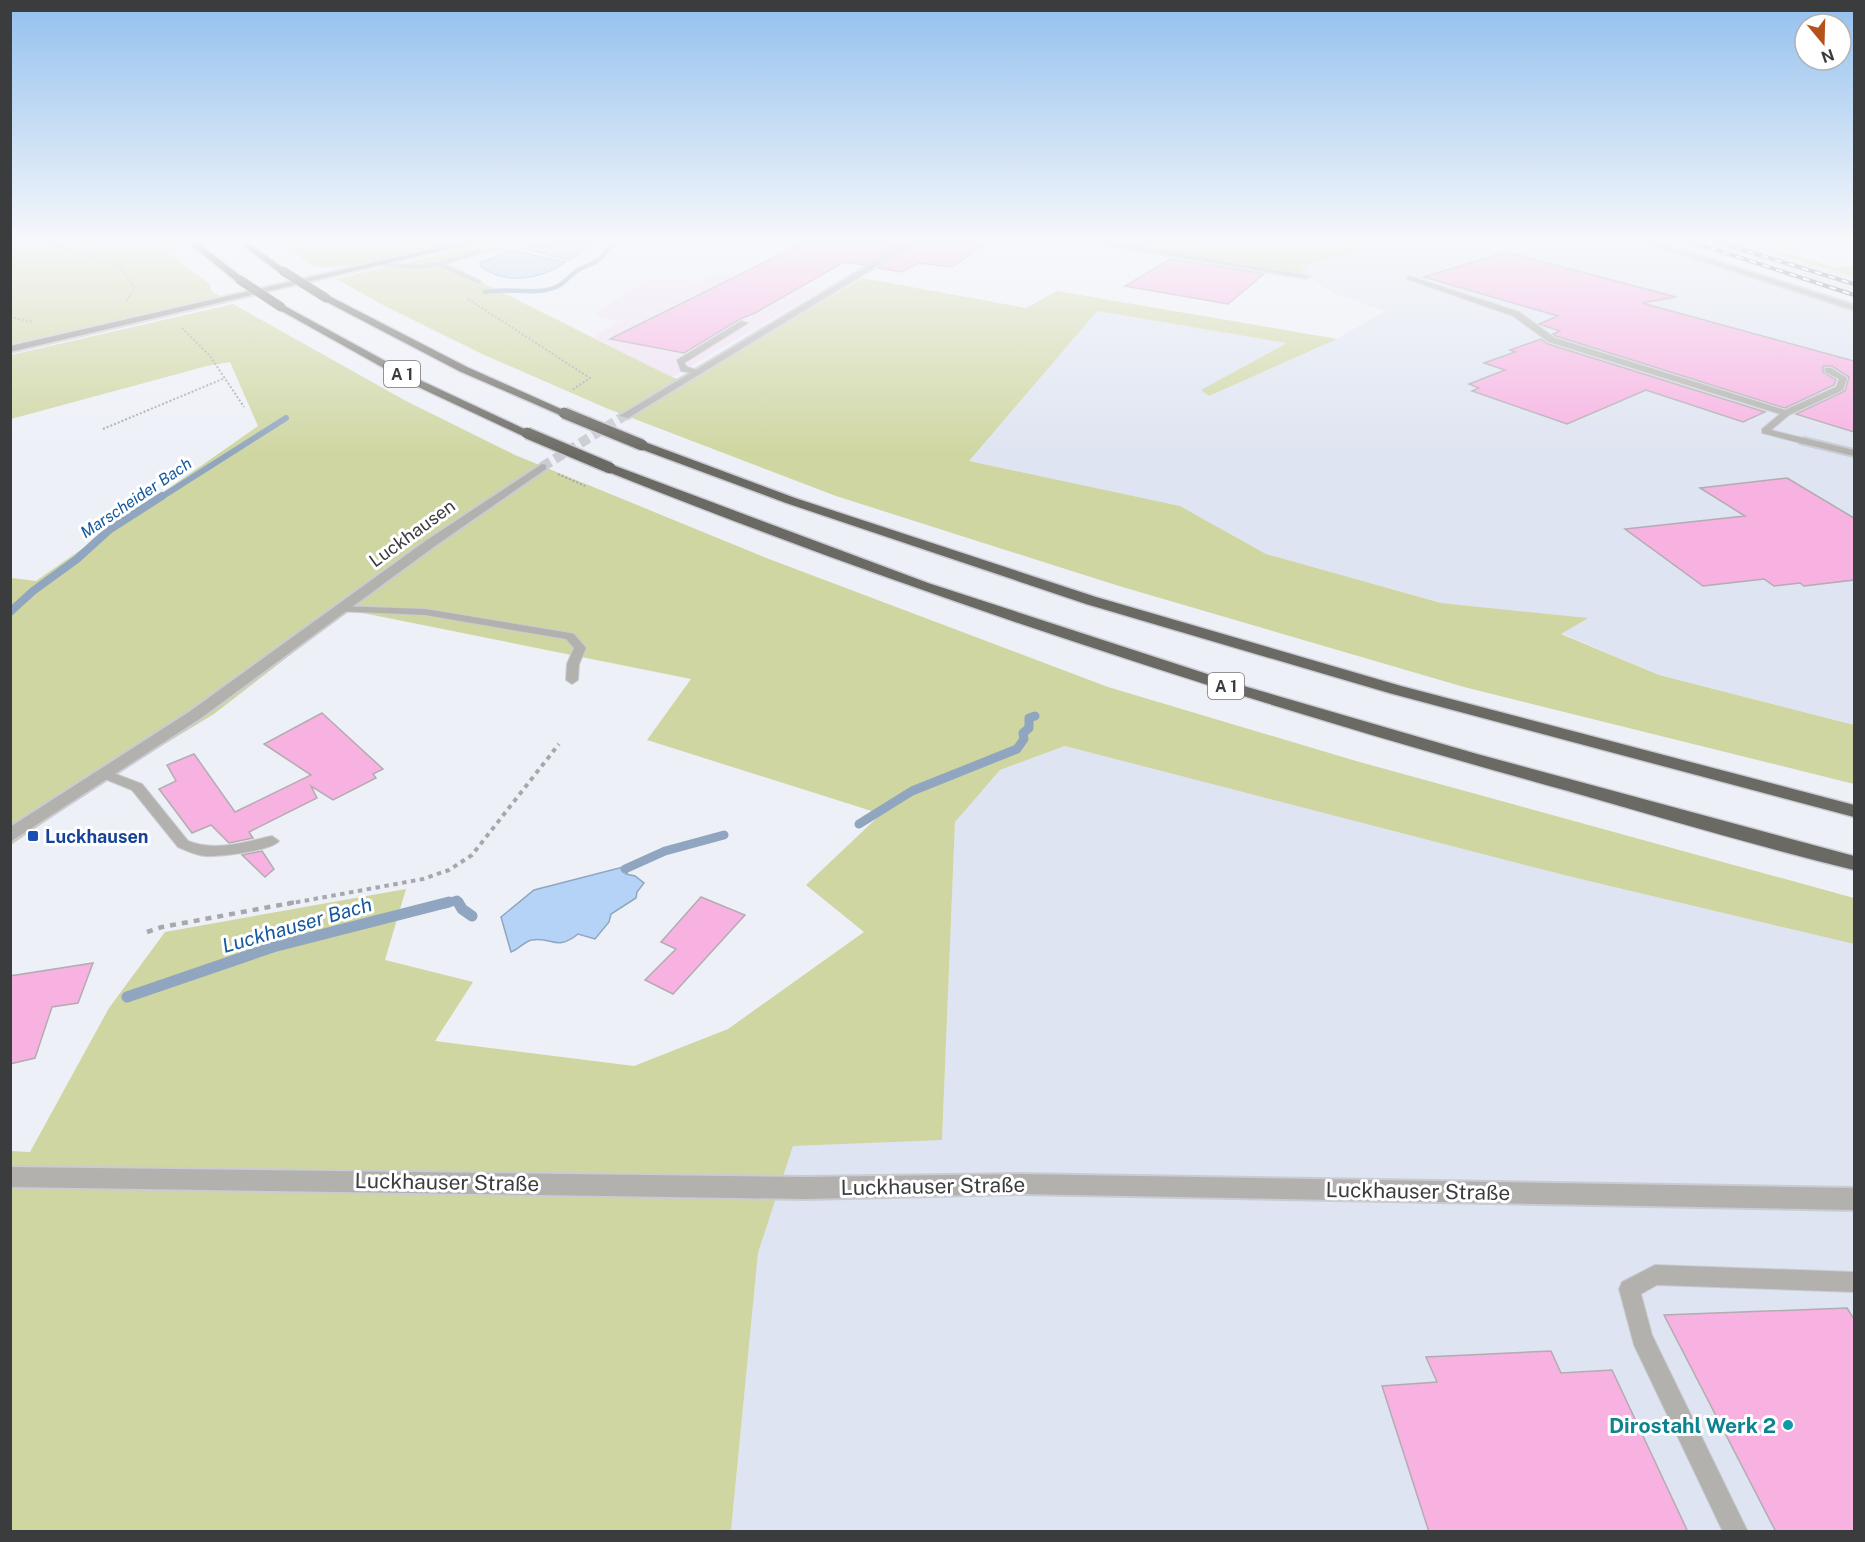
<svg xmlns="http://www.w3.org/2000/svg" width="1865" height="1542" viewBox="0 0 1865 1542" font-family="'Public Sans',sans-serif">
	<rect width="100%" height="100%" fill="#edf0f7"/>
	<path fill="#f0e0f3" d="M718,273l105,16 -151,88 -78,-40 25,-16 -18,-4 -6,-4 53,-33 28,-1 21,4z"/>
	<path fill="#dee4f1" d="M1413,239h70l32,9 22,-4 -13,-5h109l221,72v414l-195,-50 -98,-42 26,-15 -146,-15 -175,-49 -86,-48 -212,-45 129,-150 191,32 -86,47 7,6 128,-57 48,-28 -52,-18 -25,-16 -6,-4 4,-1 -7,-5 86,-24z
		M1670,239h57l127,38v21z
		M1066,746l502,130 286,68v587l-1123,1 27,-279 35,-107 149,-7 13,-317 45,-52z"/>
	<path fill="#cfd6a1" d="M10,239h144v4l56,41 1,7 12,6 -212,48z
		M283,239h192c-29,6 -143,37 -165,26 -9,-6 -19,-18 -27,-26z
		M507,239h43l-109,23 231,115 14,5 177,-104 163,30 31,-17 280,48 -128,57 -8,-6 86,-47 -190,-32 -128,150 211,45 86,48 175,49 147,15 -27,16 98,41 195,50v59l-390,-97 -345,-101 -283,-90 -230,-88 -124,-54 -97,-48 -49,-27z
		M1099,239h314l-28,4 -85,24 7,5 -5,1z
		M1727,239l30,5 79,24 18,-2v11z
		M233,304l173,97 109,54 254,104 339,128 248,74 498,137v46l-286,-68 -503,-130 -65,24 -45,52 -13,318 -149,6 -35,107 -27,278h-720v-380l19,1 79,-144 56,-76 241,-43 -21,71 88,22 -38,59 199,25 94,-37 136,-97 -58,-47 75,-71 -234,-74 44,-61 -343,-69 -134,104 -102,62 -101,69v-267l25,3 222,-155 -28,-64 -23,4 -196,53v-64z"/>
	<path fill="#b5d3f7" stroke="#90a6c0" stroke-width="1.5" d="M580,239l8,3 1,4 -19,14 -48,-12z
		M512,250l53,12c-24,18 -60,23 -85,4v-3z
		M623,867l5,4 -2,3 9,2 9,7 -7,9 -1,6 -25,16 -2,8 -14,17 -17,-5c-22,18 -26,2 -46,6 -7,1 -13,9 -21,12l-10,-35 33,-27z"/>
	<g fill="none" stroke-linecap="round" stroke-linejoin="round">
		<path stroke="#90a6c0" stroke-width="4.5" d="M485,292c23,-5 49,4 71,-5 8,-3 14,-12 22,-17 17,-9 23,-7 32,-25l15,-6"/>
		<path stroke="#90a6c0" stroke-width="6" d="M160,498l126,-80"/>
		<path stroke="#90a6c0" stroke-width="8" d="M10,612l23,-21 44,-32 32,-29 53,-34"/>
		<path stroke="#90a6c0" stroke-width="9" d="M859,824l53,-33 105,-42 7,-10 -1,-6 6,-5v-10l6,-2
			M625,869l40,-18 59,-16
			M445,904l12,-4 2,4"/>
		<path stroke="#90a6c0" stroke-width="11" d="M458,902l4,7 10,7
			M127,997l146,-50 176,-45"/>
	</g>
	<path fill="#f7b2e2" stroke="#b3acb0" stroke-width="1.5" d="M793,239h115l-44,26 -20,-3 -89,51 -15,6 -56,34 -74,-14 183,-91z
		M923,239h69l-40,28 -33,-4 -17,9 -24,-4z
		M1506,252l170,45 -34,6 212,58v71l-58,-18 49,-23 4,-14 -17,-11h-9v6l13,8 -2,5 -49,23 -229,-72 -3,-2 7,-3 -21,-7 19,-8 -134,-39z
		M1170,259l58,9 36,6 -36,30 -103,-18z
		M1541,339l7,5 217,68 -22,10 -97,-32 -79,34 -95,-33 7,-3 -10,-4 36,-14 -21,-7 31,-11 -5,-2z
		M1787,478l67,40v62l-50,6 -4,-3 -26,3 -10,-7 -61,7 -78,-57 120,-13 -45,-28z
		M322,713l61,56 -10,5 3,4 -43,22 -22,-14 6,12 -68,34 4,6 -24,5 -18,-18 -19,8 -33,-44 17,-8 -9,-16 27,-11 41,58 76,-37 -47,-31z
		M262,851l12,18 -9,8 -23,-22z
		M701,897l44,18 -72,79 -28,-14 31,-31 -15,-7z
		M93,963l-15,40 -26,4 -17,51 -25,6v-88z
		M1847,1308l7,11v213h-78l-112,-217z
		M1551,1351l10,22 51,-3 76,162h-259l-47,-146 55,-4 -11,-25z"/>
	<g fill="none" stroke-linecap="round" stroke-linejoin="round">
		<path stroke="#c9ccd2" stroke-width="10" stroke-dasharray="10 5" stroke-linecap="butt" d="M542,467l82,-51"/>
		<g stroke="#c9ccd2" stroke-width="2">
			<path id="service" d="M480,250l2,3 -37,11 36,17 -2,3 -41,-18 -19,3 -45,-4 3,-2 42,2 19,-3z
				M1409,276l110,36 36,26 230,72 51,-23 3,-8 -14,-7v-4h6l16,10 -4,12 -54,25 -18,15 36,9 1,2 -4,3 -42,-11v-4l18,-15 -231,-72 -36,-26 -106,-37z
				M741,321l7,2 -64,40 3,4 10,3v4l-16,-3 -4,-11z
				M339,606l86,3 145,24 4,1 12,14 -7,16 -1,16 -6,4 -6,-4 1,-16 7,-16 -8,-9 -141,-24 -90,-4v-4z
				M105,770l37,14 46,57c27,11 57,1 84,-5l7,5c-8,10 -60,16 -74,15 -9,-1 -18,-5 -27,-9l-46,-57 -32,-13 -2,-3 2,-3z
				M1655,1265l199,7v20l-197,-7 -16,9 11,41 96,197h-25l-89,-187 -15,-56 3,-7z"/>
		</g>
		<g stroke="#c9ccd2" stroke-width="4">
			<path id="minor" d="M912,239h9l-293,179 -9,-2z
				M1072,239h18l220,37 -4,2z
				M1635,239h12l207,66v5z
				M1804,438l50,12v6l-54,-13v-4z
				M542,464l4,1v4l-111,77 -234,172 -191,124v-15l179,-115 238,-172z
				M10,1167l795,10 215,-3 834,14v22l-834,-16 -215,5 -795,-12z"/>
		</g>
		<g stroke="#c9ccd2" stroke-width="4">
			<path id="secondary" d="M476,239h14l-480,113v-6z"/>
		</g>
		<g stroke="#c9ccd2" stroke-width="3">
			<path id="motorway" d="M184,239h9l50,39v4h-6z
				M234,239h9l44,32 -7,2z
				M323,296h6l138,71 103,46 -6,3 -4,-1 -101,-44 -136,-71z
				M281,304l141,77 111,52 -2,3h-8l-109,-51 -136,-76 -2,-2z
				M642,441l153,57 301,99 305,89 453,119v12l-465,-124 -303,-89 -300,-101 -148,-55v-6z
				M610,464l318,119 319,104 230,67 377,102v14c-95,-23 -191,-52 -286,-79 -326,-90 -648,-194 -962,-320l-2,-3 2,-3z"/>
		</g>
		<path stroke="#a6a8ad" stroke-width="2" stroke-dasharray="2 2" stroke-linecap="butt" d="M36,239l82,26 17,23 -10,15
			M468,299l122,79 -18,12
			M10,317l23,5
			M182,328l28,28 34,51
			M103,429l122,-51
			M558,474l27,12"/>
		<path stroke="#a6a8ad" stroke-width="4" stroke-dasharray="4.5 4.5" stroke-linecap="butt" d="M287,904l136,-25 26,-9 23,-15 87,-111"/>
		<path stroke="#a6a8ad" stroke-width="4.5" stroke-dasharray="6 6" stroke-linecap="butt" d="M147,932l15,-5 134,-25"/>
		<use href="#service" fill="#b2b1ae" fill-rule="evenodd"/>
		<use href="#minor" fill="#b2b1ae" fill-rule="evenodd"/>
		<use href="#secondary" fill="#94928e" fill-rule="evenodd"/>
		<use href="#motorway" fill="#6b6963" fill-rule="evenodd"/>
		<g stroke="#6a6b6f" stroke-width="4">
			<path id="rail" d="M1683,239l171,56
				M1708,239l146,45"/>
		</g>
		<use href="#rail" stroke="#fff" stroke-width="2" stroke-dasharray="7" stroke-linecap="butt"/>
		<g stroke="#c9ccd2" stroke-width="10" stroke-linecap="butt">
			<path id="motorway-bridge-far1" d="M283,271l43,27
				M240,280l41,27"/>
		</g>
		<g stroke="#c9ccd2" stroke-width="14" stroke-linecap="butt">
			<path id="motorway-bridge" d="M564,413l78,32
				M527,433l83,35"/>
		</g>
		<use href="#motorway-bridge-far1" stroke="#6b6963" stroke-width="9"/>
		<use href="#motorway-bridge" stroke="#6b6963" stroke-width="11"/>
	</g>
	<linearGradient id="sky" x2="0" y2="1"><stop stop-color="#93c0ee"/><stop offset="0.53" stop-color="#f7f8fb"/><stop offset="1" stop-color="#f7f8fb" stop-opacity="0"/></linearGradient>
	<rect width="1865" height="455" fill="url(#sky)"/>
	<rect fill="#1a4fb4" stroke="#fff" stroke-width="2" x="27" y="830" width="12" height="12" rx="3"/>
	<circle fill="#0f9aa8" stroke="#fff" stroke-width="2" cx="1788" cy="1425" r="6"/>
	<g text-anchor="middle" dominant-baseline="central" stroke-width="6" stroke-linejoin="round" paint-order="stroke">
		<g fill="#fff" stroke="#767678" stroke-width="1.5">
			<rect x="384" y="361" width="36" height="26" rx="4.5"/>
			<rect x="1208" y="673" width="36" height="26" rx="4.5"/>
		</g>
		<g font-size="16" font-weight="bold" fill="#3b3c3e">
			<text x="402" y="374">A 1</text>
			<text x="1226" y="686">A 1</text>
		</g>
		<g font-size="16" font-style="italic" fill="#14589d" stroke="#fff">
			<text transform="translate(136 498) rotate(-34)">Marscheider Bach</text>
		</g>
		<g font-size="18" fill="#3b3c3e" stroke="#fff">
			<text transform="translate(412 533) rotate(-36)">Luckhausen</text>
		</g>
		<g font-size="18" font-weight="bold" fill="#164399" stroke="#fff" text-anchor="start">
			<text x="45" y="836">Luckhausen</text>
		</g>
		<g font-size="20" font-style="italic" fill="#14589d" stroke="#fff">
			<text transform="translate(297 925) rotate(-16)">Luckhauser Bach</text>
		</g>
		<g font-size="21" fill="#3b3c3e" stroke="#fff">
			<text transform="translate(447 1182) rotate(1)">Luckhauser Straße</text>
			<text transform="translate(933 1186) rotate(-1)">Luckhauser Straße</text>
			<text transform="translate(1418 1191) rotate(1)">Luckhauser Straße</text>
		</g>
		<g font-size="21" font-weight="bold" fill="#0d838f" stroke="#fff" text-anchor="end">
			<text x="1776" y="1425">Dirostahl Werk 2</text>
		</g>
	</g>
	<rect width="1865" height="1542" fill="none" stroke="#3b3c3e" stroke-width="24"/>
	<g transform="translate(1823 42) rotate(161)"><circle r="28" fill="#ffffff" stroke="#b1b1b2" stroke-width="1.5"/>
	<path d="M0-4.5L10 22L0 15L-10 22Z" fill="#b5521b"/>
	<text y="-9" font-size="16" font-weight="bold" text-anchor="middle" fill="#3b3c3e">N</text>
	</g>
</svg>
